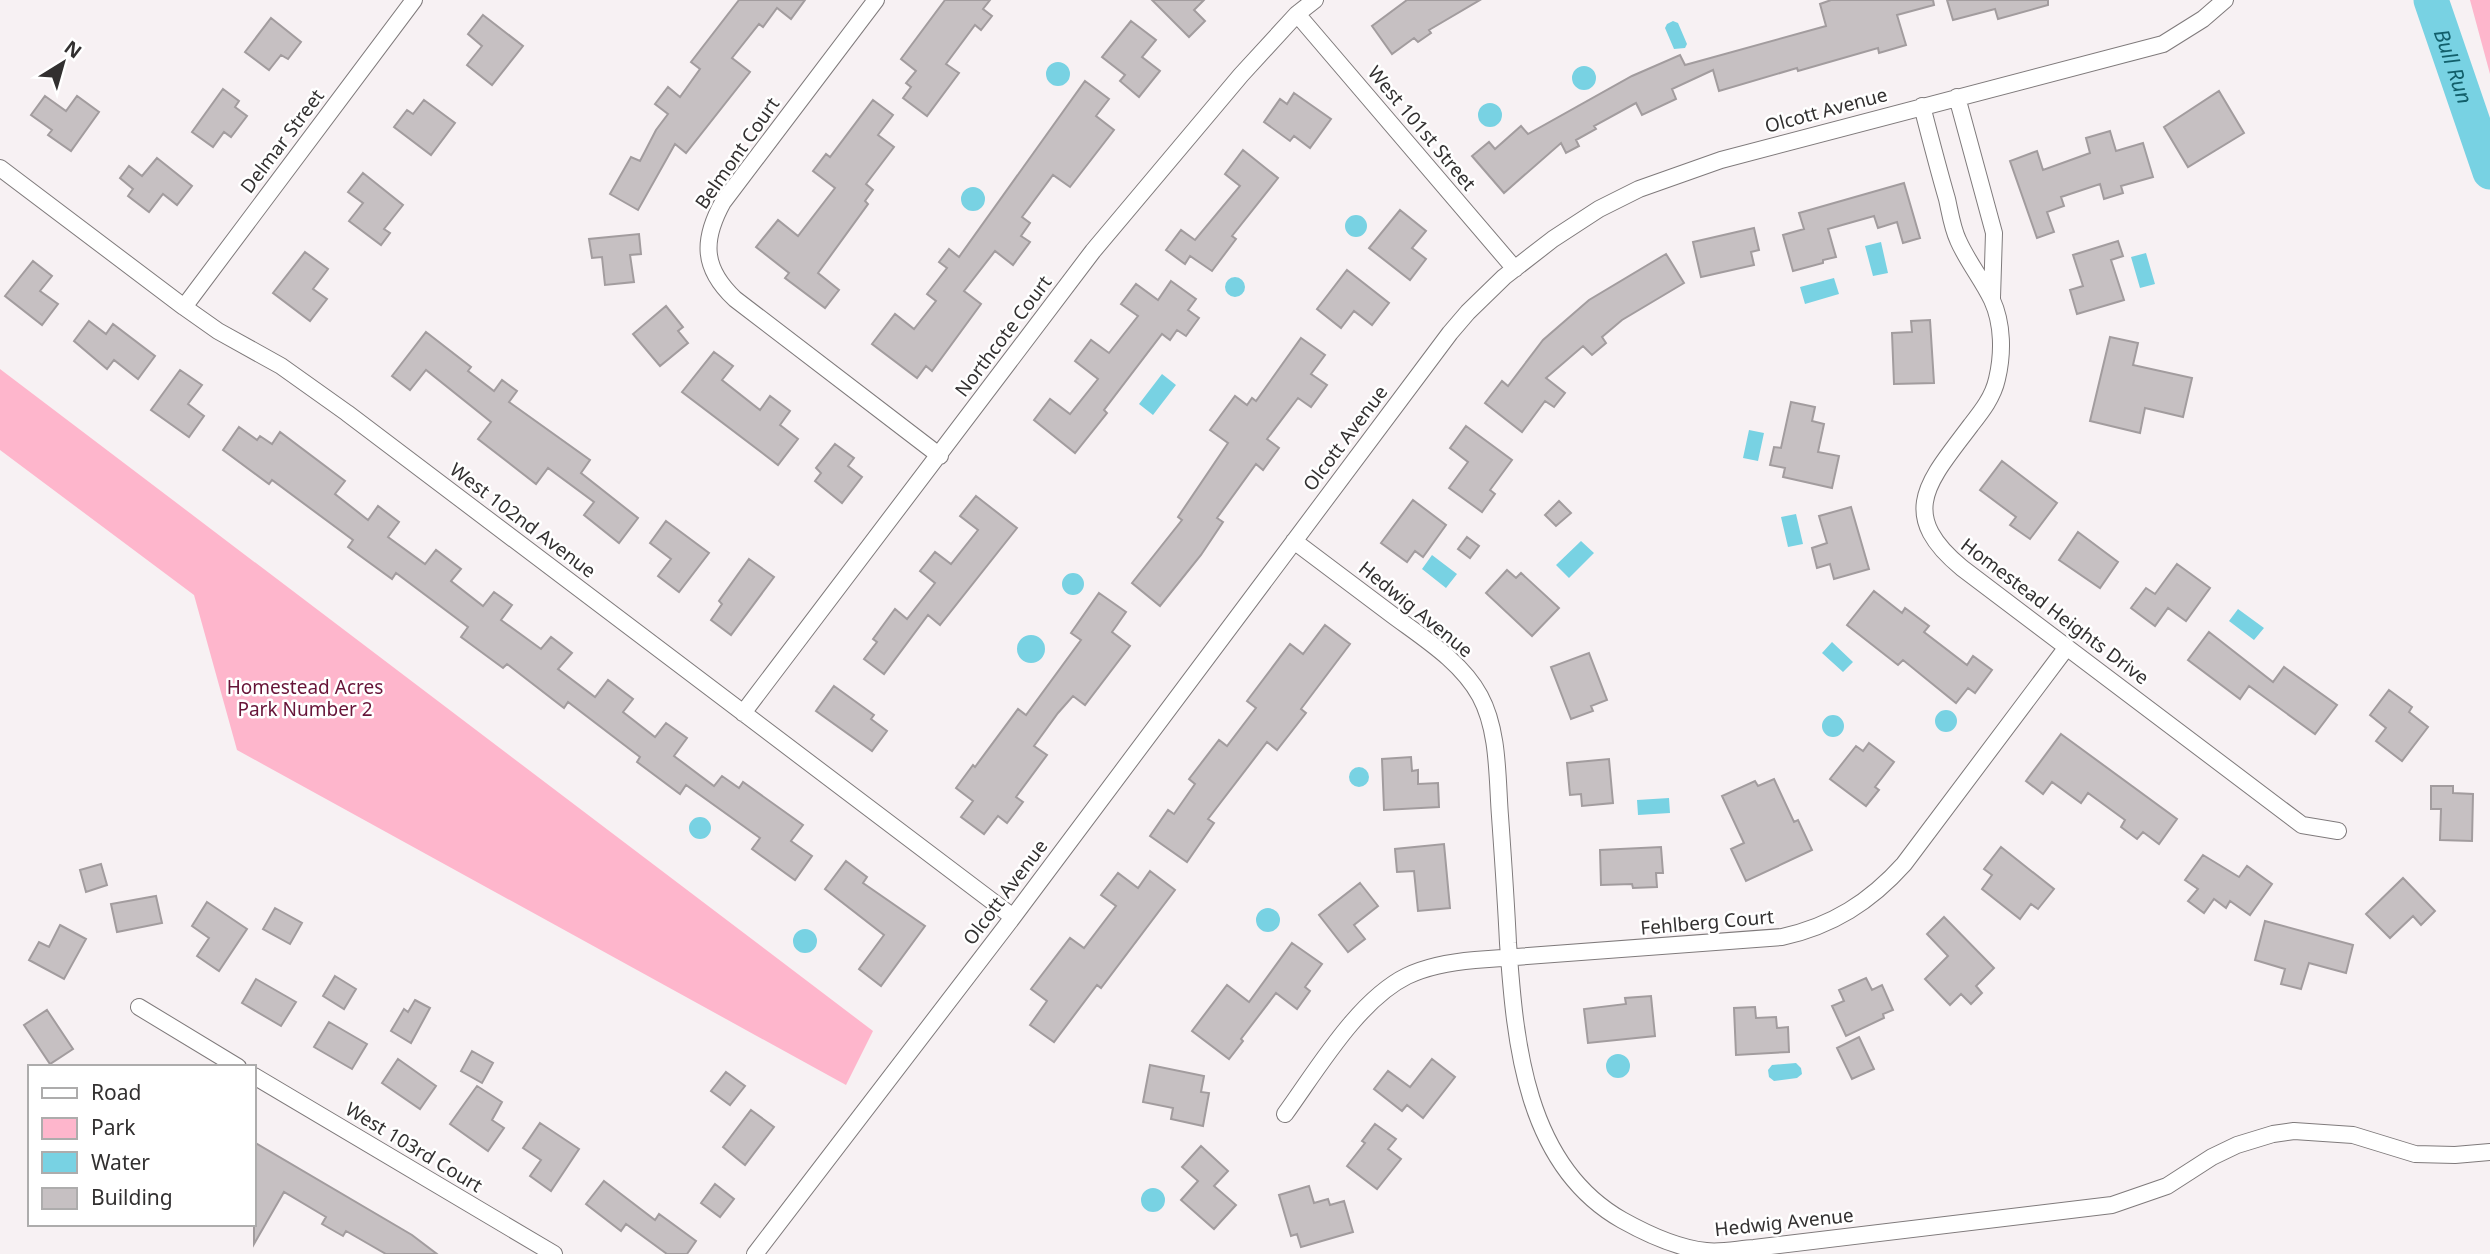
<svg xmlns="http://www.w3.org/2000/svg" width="2490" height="1254" viewBox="0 0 2490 1254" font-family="'Noto Sans',sans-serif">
	<rect width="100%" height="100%" fill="#f7f1f3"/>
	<path fill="#feb6cc" d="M2470,0h20v74z
		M0,369l873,662 -27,54 -609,-335 -43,-155 -194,-145z"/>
	<path fill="#78d2e3" d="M1673,21l5,2 9,21 -2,4 -11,1 -9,-21 2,-4z
		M1046 74a12 12 0 1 1 24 0a12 12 0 1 1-24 0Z
		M1572 78a12 12 0 1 1 24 0a12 12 0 1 1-24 0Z
		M1478 115a12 12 0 1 1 24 0a12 12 0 1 1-24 0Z
		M961 199a12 12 0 1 1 24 0a12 12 0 1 1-24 0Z
		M1345 226a11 11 0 1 1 22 0a11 11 0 1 1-22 0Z
		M1881,242l7,31 -15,3 -8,-30z
		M2146,253l9,31 -15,4 -9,-31z
		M1225 287a10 10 0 1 1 20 0a10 10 0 1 1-20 0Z
		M1834,278l5,16 -34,10 -5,-17z
		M1162,374l14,11 -23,30 -14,-11z
		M1749,430l15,3 -6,28 -15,-3z
		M1796,514l7,30 -15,3 -7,-30z
		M1581,541l13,12 -25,25 -13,-13z
		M1432,555l25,19 -11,14 -24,-19z
		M1062 584a11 11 0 1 1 22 0a11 11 0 1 1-22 0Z
		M2238,609l26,19 -10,12 -25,-19z
		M1017 649a14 14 0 1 1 28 0a14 14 0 1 1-28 0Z
		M1832,642l21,20 -10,10 -21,-19z
		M1935 721a11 11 0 1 1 22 0a11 11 0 1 1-22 0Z
		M1822 726a11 11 0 1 1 22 0a11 11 0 1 1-22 0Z
		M1349 777a10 10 0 1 1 20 0a10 10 0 1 1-20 0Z
		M1669,798l1,15 -32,2 -1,-15z
		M689 828a11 11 0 1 1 22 0a11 11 0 1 1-22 0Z
		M1256 920a12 12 0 1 1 24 0a12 12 0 1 1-24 0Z
		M793 941a12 12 0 1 1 24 0a12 12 0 1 1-24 0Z
		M1606 1066a12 12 0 1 1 24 0a12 12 0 1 1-24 0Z
		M1796,1063l5,5 1,6 -5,4 -23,3 -5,-4 -1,-7 4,-5z
		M1141 1200a12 12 0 1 1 24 0a12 12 0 1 1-24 0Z"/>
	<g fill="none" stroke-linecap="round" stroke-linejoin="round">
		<path stroke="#78d2e3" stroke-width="35" id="s1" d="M2431,0l59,172"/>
	</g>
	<path fill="#c6c0c2" stroke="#a29c9e" stroke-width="2" d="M739,0h66l-14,19 -14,-11 -14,19 -4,-3 -27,34 18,14 -64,81 -11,-9 -37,66 -28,-16 21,-37 9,4 16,-31 12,-16 -13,-10 13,-17 12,10 20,-28 -9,-7z
		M945,0h45l-7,9 9,7 -11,14 -6,-5 -29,39 13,9 -32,43 -24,-18 8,-11 -5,-4 10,-12 -15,-12z
		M1152,0h52l-10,10 11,11 -16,16z
		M1407,0h73l-51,30 2,3 -13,9 -4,-4 -22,16 -20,-28z
		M1831,0h102l1,5 -37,10 9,30 -27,8 -1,-5 -80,23 -1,-3 -78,23 -6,-21 -41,19 4,10 -34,16 -6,-12 -42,23 2,3 -20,11 3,6 -13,7 -5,-10 -57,50 -32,-37 17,-14 6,7 26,-23 7,8 104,-58 48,-21 5,10 141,-39 -6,-22z
		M1947,0h101v5l-50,14 -3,-10 -42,11z
		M483,15l40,31 -31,39 -25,-20 15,-19 -14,-12z
		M271,18l30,24 -13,17 -7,-4 -12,15 -24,-18z
		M1131,21l25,19 -14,17 18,14 -21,26 -19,-16 5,-6 -23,-18z
		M1085,81l24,18 -13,17 18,14 -44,57 -17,-12 -31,42 8,6 -9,13 9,6 -17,23 -18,-14 -31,40 17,13 -49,67 -6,-5 -9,12 -45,-34 23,-30 19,15 22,-28 -9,-7 20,-26 -8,-6 10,-13 10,8z
		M223,89l16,12 -4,6 12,9 -16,21 -7,-5 -11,15 -21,-15z
		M2219,91l25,42 -56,34 -24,-40z
		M1294,93l37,26 -21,29 -16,-12 -4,5 -26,-19 16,-23 7,5z
		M45,96l21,15 11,-15 22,16 -28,39 -23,-16 4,-5 -21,-15z
		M424,100l31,23 -24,32 -37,-28 13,-17 6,4z
		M873,100l20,15 -15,20 16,12 -28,37 7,6 -8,11 3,3 -50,69 21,17 -14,18 -40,-30 4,-5 -33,-26 22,-27 20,16 37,-48 -22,-17 13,-17 4,3z
		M2110,131l6,20 27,-8 10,34 -32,9 2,7 -19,6 -4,-15 -39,13 3,9 -17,6 7,20 -17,6 -27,-77 27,-10 6,19 47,-17 -4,-15z
		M1243,150l35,28 -46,58 4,3 -24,32 -22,-15 -5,8 -19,-14 15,-20 14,10 45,-54 -15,-12z
		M157,158l35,28 -15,19 -14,-11 -14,18 -21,-16 5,-7 -13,-11 9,-12 13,10z
		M363,173l40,32 -19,24 6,4 -9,12 -32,-24 14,-18 -15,-11z
		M1904,183l16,55 -17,5 -6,-21 -19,6 -4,-12 -46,13 8,28 -13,3v3l-30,8 -10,-36 21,-6 -5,-16z
		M1400,210l26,21 -14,17 14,11 -16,21 -41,-32z
		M1754,228l5,22 -8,2 3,13 -53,12 -8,-35z
		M639,234l2,20 -11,1 4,27 -29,3 -3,-28 -10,1 -3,-19z
		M2118,241l5,15 -12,4 13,40 -47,14 -7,-24 13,-4 -10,-31z
		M305,252l23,17 -15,20 14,10 -17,22 -37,-28z
		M1666,254l18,29 -62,37 -20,17 4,6 -14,12 -9,-9 -37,32 19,15 -11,14 -9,-6 -23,31 -37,-29 17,-22 6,5 35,-46 46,-40z
		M33,261l19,15 -12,15 18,13 -16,21 -37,-29z
		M1347,270l42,33 -17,22 -18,-14 -13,17 -24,-19z
		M1171,281l25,18 -8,11 11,8 -13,18 -9,-6 -7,10 -8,-6 -58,76 3,3 -32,40 -41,-33 16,-21 20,15 28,-35 -23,-18 16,-21 18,13 29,-37 -17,-12 15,-20 22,16z
		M666,306l17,21 -5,4 10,12 -28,23 -27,-32z
		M1930,320l4,63 -40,1 -2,-51 20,-1 -1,-11z
		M89,321l17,13 7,-10 42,32 -17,23 -24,-19 -7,9 -33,-28z
		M426,332l45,35 -3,4 26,20 8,-11 15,11 -8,11 81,58 -9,13 57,45 -19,25 -35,-28 10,-13 -46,-34 -12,16 -58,-45 13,-17 -65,-52 -16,20 -18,-14z
		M2110,337l28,6 -5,22 59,13 -9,39 -38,-9 -5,25 -50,-12z
		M1301,338l24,17 -14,19 16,11 -16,22 -13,-9 -31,41 12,9 -16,22 -7,-6 -39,54 6,4 -22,33 -41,51 -28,-23 50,-63 -4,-3 50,-74 -18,-13 25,-34 12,9 5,-7 4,3z
		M714,352l19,14 -11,14 38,30 10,-14 20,15 -10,14 18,14 -20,26 -96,-73z
		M180,370l22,15 -14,19 16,12 -15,21 -38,-27z
		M1791,402l24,5 -3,14 12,3 -6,28 21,4 -7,32 -49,-11 2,-9 -15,-3 4,-18 7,1z
		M1466,426l46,34 -22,30 5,4 -13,18 -33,-24 19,-26 -18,-14z
		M239,427l18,13 3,-4 12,8 8,-12 65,49 -10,13 33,26 10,-14 21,16 -11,15 37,27 11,-14 25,19 -10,12 32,25 11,-14 18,13 -11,15 40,29 10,-12 21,16 -14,16 37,28 13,-17 25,19 -10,13 32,25 11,-14 21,15 -13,18 40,30 8,-10 17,12 4,-6 60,43 -12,16 21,15 -17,24 -43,-31 8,-11 -74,-53 -6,9 -43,-32 3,-5 -72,-55 -4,6 -57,-44 -4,4 -42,-31 7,-10 -72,-54 -4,6 -44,-32 5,-7 -81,-60 -3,4 -46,-34z
		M835,444l19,14 -6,8 14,11 -20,26 -27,-22 6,-8 -5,-5z
		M2002,461l55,42 -27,36 -20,-14 6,-8 -36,-27z
		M976,496l41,32 -77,97 -12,-10 -44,59 -20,-15 13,-17 -4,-3 22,-30 12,10 28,-36 -15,-12 15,-19 16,12 27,-34 -18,-14z
		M1413,500l33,25 -23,32 -8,-6 -8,11 -26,-19z
		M1559,501l12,12 -15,13 -11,-11z
		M1851,507l18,62 -35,10 -4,-15 -13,4 -5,-20 15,-5 -8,-27z
		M666,521l43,32 -30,39 -21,-16 13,-17 -21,-16z
		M2078,532l40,30 -18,26 -41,-28z
		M1467,537l12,9 -9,12 -12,-9z
		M749,559l25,18 -43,58 -20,-15 11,-16 -3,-3z
		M2177,564l33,24 -24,33 -18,-13 -13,18 -24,-18 15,-20 9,6z
		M1507,570l9,8 5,-5 38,35 -27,28 -46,-43z
		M1874,591l28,22 3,-5 24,18 -5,6 43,33 6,-9 19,14 -17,23 -7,-5 -12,15 -53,-43 -5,5 -51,-40z
		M1099,593l27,19 -14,20 18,14 -45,59 -12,-9 -15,17 -24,33 13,9 -31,42 7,5 -16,21 -9,-7 -14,18 -23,-17 12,-16 -17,-13 17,-23 2,2 43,-58 8,6 55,-75 -10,-7z
		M1325,625l25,19 -49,65 5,4 -29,37 -10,-8 -59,77 6,4 -27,39 -37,-26 18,-26 6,4 21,-30 -6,-5 30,-39 8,6 29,-38 -9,-7 43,-57 13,10z
		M2209,632l64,50 11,-15 53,38 -22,29 -66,-48 -9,13 -52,-39z
		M1589,653l18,47 -16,6 2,5 -22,8 -20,-52z
		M834,686l40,29 -3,4 16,12 -15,20 -56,-40z
		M2389,690l23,17 -3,5 19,15 -26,34 -26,-20 10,-13 -16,-13z
		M2061,734l116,85 -18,25 -16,-12 -6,7 -16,-12 4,-7 -37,-27 -7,10 -29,-21 -9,12 -17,-13z
		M1869,743l25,19 -19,25 4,3 -13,16 -36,-27 26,-33 7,5z
		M1411,757l1,14 6,-1v14l20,-1 1,24 -55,3 -2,-51z
		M1609,759l4,44 -31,3 -1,-12 -11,1 -3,-32z
		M1774,779l20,43 4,-2 14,30 -66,31 -15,-32 13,-6 -22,-47 33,-15 3,5z
		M2431,786h22v7l20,1 -1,47 -32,-1 1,-31h-10z
		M1444,844l6,64 -32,3 -4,-40 -17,1 -2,-23z
		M1661,847l2,26h-7l1,14 -24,1 -1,-4 -31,1 -1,-35z
		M2001,847l53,42 -16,20 -7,-5 -11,15 -38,-30 10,-14 -8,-6z
		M2203,855l36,22 8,-11 25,18 -22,31 -20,-14 -4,7 -12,-9 -10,14 -16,-12 10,-12 -13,-9z
		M846,861l21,16 -4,6 62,43 -44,60 -22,-17 25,-34 -59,-46z
		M101,864l6,21 -21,7 -6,-22z
		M1150,871l25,19 -74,98 -4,-3 -43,57 -24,-17 17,-24 -16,-12 39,-51 14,10 32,-42 -15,-11 17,-22 20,15z
		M2403,878l32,33 -14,14 -8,-9 -23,22 -24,-24z
		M1360,883l18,23 -24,19 11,14 -17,13 -29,-37z
		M156,896l6,27 -45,9 -6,-28z
		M207,902l40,27 -28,42 -22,-15 12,-18 -17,-12z
		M275,908l27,15 -12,21 -27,-15z
		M1944,917l50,51 -18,18 6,7 -11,11 -10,-10 -11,11 -25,-26 23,-23 -21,-22z
		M2265,921l88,24 -7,28 -37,-10 -8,26 -20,-5 4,-15 -30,-9z
		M60,925l26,14 -22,40 -35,-19 10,-18 10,5z
		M1292,943l30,21 -17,23 5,4 -13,18 -21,-16 -35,46 2,2 -14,18 -37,-28 35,-46 22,17z
		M335,976l21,13 -12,20 -21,-13z
		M1866,978l6,12 10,-5 11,25 -10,4 1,4 -38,18 -14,-30 12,-5 -5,-11z
		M256,979l40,23 -15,24 -39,-23z
		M1651,996l4,40 -67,7 -4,-34 42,-5 -1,-6z
		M415,1000l15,8 -19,35 -20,-12 13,-22 4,3z
		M1755,1007l1,11 20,-1 1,11 11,-1 1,25 -53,3 -2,-47z
		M47,1010l26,39 -23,15 -26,-39z
		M329,1022l38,22 -15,25 -38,-22z
		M1859,1037l15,32 -22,10 -15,-31z
		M472,1051l21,12 -11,20 -21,-12z
		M398,1059l38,27 -16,23 -38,-26z
		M1432,1059l23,18 -32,41 -16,-13 -5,6 -28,-22 14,-18 22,16z
		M1150,1065l54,11 -3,16 8,1 -6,33 -32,-7 2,-11 -30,-6z
		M726,1072l19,14 -15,19 -19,-14z
		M477,1086l25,16 -10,18 12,8 -16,23 -38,-27z
		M751,1110l23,17 -29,38 -22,-18z
		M540,1123l39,26 -28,42 -21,-15 11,-16 -18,-12z
		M1375,1124l21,15 -8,10 13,10 -24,30 -30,-23 18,-23 -3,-2z
		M254,1142l158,93 25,19h-51l-40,-23 -3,5 -21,-12 4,-7 -42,-25 -30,52z
		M1201,1146l27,25 -14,15 22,19 -22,24 -33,-29 17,-19 -16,-14z
		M604,1181l51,39 4,-6 37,27 -9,13h-20l-41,-30 -5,7 -35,-27z
		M715,1184l19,15 -14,18 -19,-14z
		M1309,1186l5,17 14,-4 2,6 14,-4 9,31 -52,15 -4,-13 -6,2 -12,-41z"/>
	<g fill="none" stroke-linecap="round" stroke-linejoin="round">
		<g stroke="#7f7a7b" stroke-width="18">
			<path id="street" d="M876,0l-153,202c-21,38 -21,66 12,97l205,157
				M1297,14l218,255
				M1957,97l37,136 -2,65
				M1922,106c8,31 16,62 25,93 3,13 5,28 11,41 9,21 24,39 34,60 11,24 11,54 5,79 -4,18 -15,32 -26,46 -41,55 -76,88 -9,143l340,257 36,6
				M0,168l184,139 34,24 63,35 66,47 666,504
				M184,307l230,-307
				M1294,541c32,24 65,49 97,73 32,24 70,47 89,82 19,35 17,82 20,120 3,42 6,85 8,127 7,99 17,222 114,277 25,14 55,28 84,31 15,2 32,-2 48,-3l358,-43 55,-19 45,-29 25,-12 36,-11 21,-3 59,4 62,19 40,1 35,-3
				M743,713l350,-462 148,-176 56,-61 18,-14
				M139,1007l99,60
				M254,1076l300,178
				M1285,1114c32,-44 73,-114 122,-138 21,-10 44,-14 68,-16l307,-23c50,-11 88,-35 122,-73l163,-217
				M755,1254l258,-337 437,-584 18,-21 36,-35 49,-38 46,-30 40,-20 82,-29 442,-116 40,-25 22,-19"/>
		</g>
		<use href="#street" stroke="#fff" stroke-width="16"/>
	</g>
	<g text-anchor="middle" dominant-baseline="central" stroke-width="5" stroke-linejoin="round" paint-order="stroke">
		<g font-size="19" fill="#323030" stroke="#fff">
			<text transform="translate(1826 110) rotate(-15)">Olcott Avenue</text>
			<text transform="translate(1422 128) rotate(50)">West 101st Street</text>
			<text transform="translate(282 141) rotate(-53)">Delmar Street</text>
			<text transform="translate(737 153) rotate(-55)">Belmont Court</text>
			<text transform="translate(1003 336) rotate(-53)">Northcote Court</text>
			<text transform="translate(1345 438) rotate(-53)">Olcott Avenue</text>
			<text transform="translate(523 520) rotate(37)">West 102nd Avenue</text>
			<text transform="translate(1416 609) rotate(39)">Hedwig Avenue</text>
			<text transform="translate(2055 611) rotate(37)">Homestead Heights Drive</text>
			<text transform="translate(1005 892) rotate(-53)">Olcott Avenue</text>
			<text transform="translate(1707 922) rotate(-5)">Fehlberg Court</text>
			<text transform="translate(414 1147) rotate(31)">West 103rd Court</text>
			<text transform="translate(1784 1222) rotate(-6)">Hedwig Avenue</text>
		</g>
		<g font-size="19" fill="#671438" stroke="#fff">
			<text x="305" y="687">Homestead Acres<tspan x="305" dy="22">Park Number 2</tspan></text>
		</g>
		<g font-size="21" font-style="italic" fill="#125f6b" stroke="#fff">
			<text stroke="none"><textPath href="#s1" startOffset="70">Bull Run</textPath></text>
		</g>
	</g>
	<rect x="28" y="1065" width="228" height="161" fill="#ffffff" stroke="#adacac" stroke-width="2"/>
	<rect x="42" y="1088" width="35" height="10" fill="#ffffff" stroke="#adacac" stroke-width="2"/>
	<text x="91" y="1100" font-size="21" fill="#323030">Road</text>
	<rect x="42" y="1118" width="35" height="21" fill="#feb6cc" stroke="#adacac" stroke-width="2"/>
	<text x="91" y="1135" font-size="21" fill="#323030">Park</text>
	<rect x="42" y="1152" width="35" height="21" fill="#78d2e3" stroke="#adacac" stroke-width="2"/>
	<text x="91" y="1170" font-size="21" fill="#323030">Water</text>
	<rect x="42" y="1188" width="35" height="21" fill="#c6c0c2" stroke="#adacac" stroke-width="2"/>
	<text x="91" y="1205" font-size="21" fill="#323030">Building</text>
	<g transform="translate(63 63) rotate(37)" stroke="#ffffff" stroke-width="5" paint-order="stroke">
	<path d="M0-5L12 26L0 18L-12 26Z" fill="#323030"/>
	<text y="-10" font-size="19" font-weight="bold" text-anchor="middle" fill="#323030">N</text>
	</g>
</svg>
